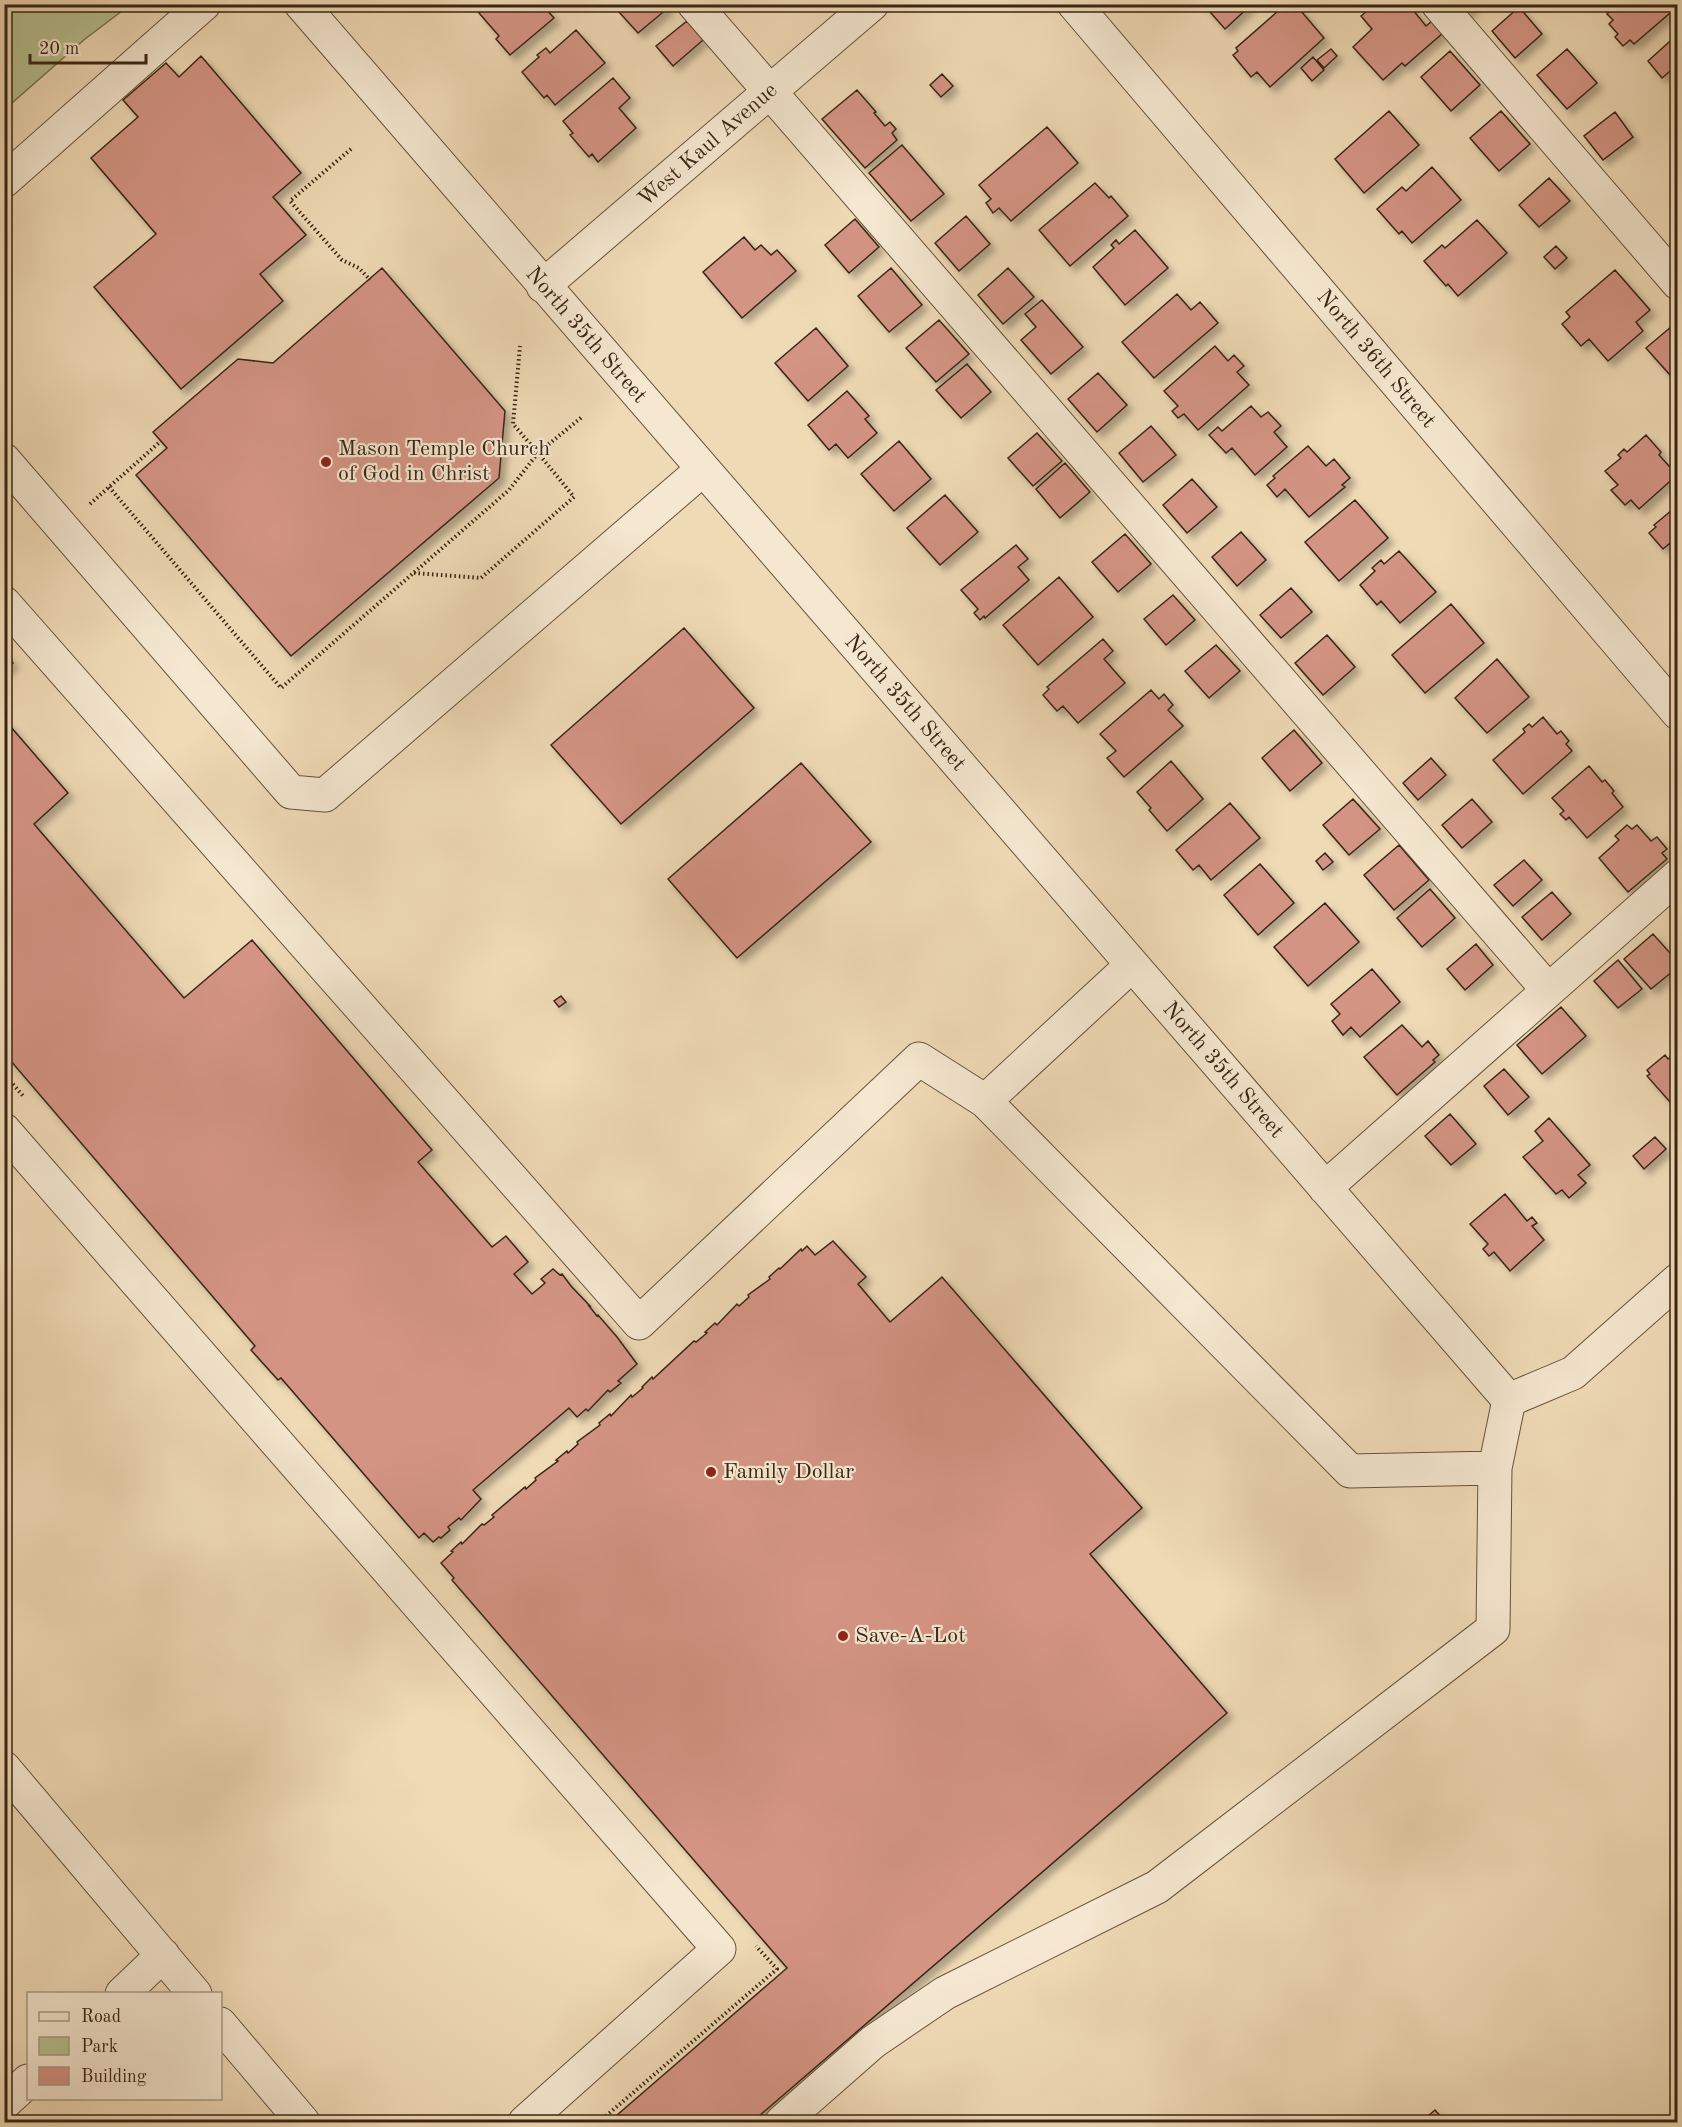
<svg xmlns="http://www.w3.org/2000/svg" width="1682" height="2127" viewBox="0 0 1682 2127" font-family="'Old Standard TT',serif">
	<defs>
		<filter id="shadow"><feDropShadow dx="5.5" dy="5.5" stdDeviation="3" flood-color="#0004"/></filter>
	</defs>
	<rect width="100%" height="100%" fill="#efdab6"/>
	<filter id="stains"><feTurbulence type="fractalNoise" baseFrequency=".00333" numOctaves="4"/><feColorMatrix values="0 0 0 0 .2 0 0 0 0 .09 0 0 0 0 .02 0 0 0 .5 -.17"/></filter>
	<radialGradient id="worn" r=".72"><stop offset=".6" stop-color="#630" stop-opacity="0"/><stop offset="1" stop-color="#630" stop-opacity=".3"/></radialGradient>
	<path fill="#b7c090" stroke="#787252" stroke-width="1.5" d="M5,4h125v1l-45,34 -80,70z"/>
	<path fill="#d49484" stroke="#392514" stroke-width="1.5" filter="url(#shadow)" d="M489,4h57l-2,3 10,11 -44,37 -14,-16 3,-3 -20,-23z
		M628,4h37l3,4 -30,25 -19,-21z
		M1203,4h49l-27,25z
		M1286,4h9l29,34 -54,49 -13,-15 -6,5 -18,-22 5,-4 -2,-3z
		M1375,4h33l18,22 6,-5 11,12 -38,33 -3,-3 -19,17 -30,-33 19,-18 -11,-13z
		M1459,4h17l-10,9z
		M1617,4h58l2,3 -43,37 -4,-4 -7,6 -8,-9 3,-3 -9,-10 4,-4 -6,-6z
		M1519,7l23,27 -27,24 -23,-27z
		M687,21l16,19 -30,26 -17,-20z
		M576,30l29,33 -50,42 -8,-10 -3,3 -22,-26 17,-15 -2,-2 9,-7 4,5z
		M1678,34v36l-3,-3 -13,11 -14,-17z
		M1331,49l6,7 -13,12 -7,-8z
		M1567,49l30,34 -30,26 -30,-34z
		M1450,51l30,34 -29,26 -30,-34z
		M201,56l100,117 -28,24 33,38 -46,39 23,27 -102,88 -87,-102 62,-53 -65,-76 47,-41 -15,-17 43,-37 13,14z
		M1313,57l11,13 -12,11 -11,-13z
		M942,74l11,12 -12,11 -11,-12z
		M613,78l17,20 -11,10 17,20 -38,34 -6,-8 -3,3 -19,-22 3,-2 -10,-12z
		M857,90l19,22 -2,1 11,13 5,-4 6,7 -4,4 5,7 -32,28 -43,-49z
		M1389,111l30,34 -55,48 -29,-34z
		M1501,111l29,33 -31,27 -29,-33z
		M1615,112l18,25 -30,23 -19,-24z
		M1047,127l31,36 -67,58 -12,-13 -6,5 -7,-10 5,-4 -12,-14z
		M902,145l42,49 -33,27 -42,-48z
		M1432,167l29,33 -49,43 -10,-12 -3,3 -22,-25 25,-22 4,4z
		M1549,178l21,23 -31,26 -20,-22z
		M1095,183l14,15 2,-2 17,20 -58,50 -31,-36z
		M966,216l24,28 -31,27 -24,-28z
		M855,219l24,28 -30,26 -24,-28z
		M1477,220l30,33 -49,43 -10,-12 -2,2 -22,-25 18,-16 3,3z
		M1135,230l33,38 -43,37 -32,-38 21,-19 -3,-3 5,-5 3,4z
		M744,237l11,13 6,-5 10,10 6,-5 19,21 -54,47 -39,-46z
		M1556,246l11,12 -12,11 -11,-12z
		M382,268l123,143 -6,67 -208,178 -155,-181 31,-27 -14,-16 85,-73 35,4z
		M891,268l31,37 -33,27 -31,-36z
		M1008,268l26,29 -31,27 -25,-29z
		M1615,270l35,40 -14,12 7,9 -35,30 -19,-22 -8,7 -19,-22 8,-7 -4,-5z
		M1177,294l14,16 9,-8 18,21 -64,55 -32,-36z
		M1042,300l41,47 -32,27 -30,-34 15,-13 -11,-13z
		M939,320l30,34 -33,28 -30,-34z
		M1678,321v63l-32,-36z
		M816,328l32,38 -40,35 -33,-38z
		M1215,346l13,15 6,-6 10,11 -7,6 12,13 -51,45 -14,-16 -6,4 -6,-7 6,-5 -14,-15z
		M967,364l24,28 -30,26 -25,-28z
		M1098,373l29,32 -30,27 -29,-33z
		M847,391l22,25 -4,3 12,14 -29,25 -12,-14 -7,6 -21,-25z
		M1251,406l10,11 7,-5 13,14 -7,6 13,15 -32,28 -23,-27 -6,5 -17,-18 9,-8 4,4z
		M1151,426l25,29 -33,27 -24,-29z
		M1037,433l25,28 -29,25 -25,-28z
		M1646,435l15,17 -2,3 18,20 -38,34 -8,-9 -6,5 -14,-15 7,-5 -13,-14 16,-13 -3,-3 6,-6 3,3z
		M899,441l32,38 -37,32 -33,-37z
		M1308,446l18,20 8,-7 16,19 -8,7 3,2 -36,30 -24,-28 -8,8 -10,-12 8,-7 -2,-2z
		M1065,463l25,29 -30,26 -24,-29z
		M1192,479l25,28 -30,26 -24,-28z
		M945,495l33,37 -38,33 -33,-37z
		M1355,500l33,38 -49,43 -34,-39z
		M1678,505v47l-8,-9 -7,6 -14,-16 7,-6 -2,-2z
		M1241,532l25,28 -29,26 -25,-29z
		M1125,534l26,30 -33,28 -26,-30z
		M1016,545l12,14 -10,8 11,13 -44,38 -1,-2 -4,4 -6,-7 4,-4 -17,-19z
		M1399,551l37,41 -36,31 -19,-22 -4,4 -17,-20 15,-14 -3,-3 9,-8 3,4z
		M1059,577l34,40 -55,48 -35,-40z
		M1291,588l21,24 -31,26 -21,-23z
		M1173,595l22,25 -29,25 -22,-26z
		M1451,604l33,39 -59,50 -33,-38z
		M684,628l70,80 -133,116 -70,-79z
		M1327,635l28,32 -32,28 -28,-32z
		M1103,639l10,12 -9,8 21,24 -47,40 -15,-17 -6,5 -14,-16 6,-6 -2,-2z
		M1216,645l24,26 -31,27 -24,-27z
		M4,653l9,10 -9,8z
		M1497,659l32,38 -42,36 -32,-35z
		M1151,690l8,9 5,-5 9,11 -5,5 15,16 -59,51 -17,-19 9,-7 -16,-17z
		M1543,717l14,17 4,-3 8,10 -3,3 6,7 -49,43 -30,-34 32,-28 -2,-3 6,-5 3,3z
		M4,719l64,74 -34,31 150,174 68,-58 180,210 -14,12 74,85 14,-11 22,26 -14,12 18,20 13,-11 -4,-4 12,-10 7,6 2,-1 9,12 19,20h-1l8,10 1,-1 19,22 20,27 -19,17 3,2 -11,9 -2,-2 -20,21 -2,-2 -9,8 -8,-9 -96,82 8,9 -20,21 -2,-2 -11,9 2,3 -9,8 -2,-1 -6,5 -9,-9 -5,5 -138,-160 -3,2 -27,-30 4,-4 -251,-293z
		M1294,730l28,33 -32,28 -28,-33z
		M1431,758l15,17 -28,25 -15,-17z
		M1171,761l32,38 -36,32 -18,-21 2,-2 -14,-16z
		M801,763l70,79 -134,116 -69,-79z
		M1589,766l13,16 3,-2 9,11 -2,2 11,14 -36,31 -18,-21 -3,3 -6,-6 4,-3 -12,-13z
		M1353,799l27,30 -31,26 -26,-30z
		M1472,799l20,23 -30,26 -20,-23z
		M1230,803l30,35 -49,42 -12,-15 -6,5 -17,-20z
		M1627,825l5,4 5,-4 14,16 6,-4 10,12 -5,4 5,6 -39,33 -29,-34 20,-18 -4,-4z
		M1399,845l30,35 -35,30 -30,-35z
		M1325,853l8,9 -10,8 -7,-9z
		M1524,860l18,20 -29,26 -19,-21z
		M1260,864l34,39 -36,32 -34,-40z
		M1430,889l25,29 -33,29 -25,-29z
		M1552,892l19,22 -29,26 -20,-23z
		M1325,903l34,39 -51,44 -34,-39z
		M1653,934l25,28v5l-27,22 -27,-30z
		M1476,944l17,21 -28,25 -18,-21z
		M1618,960l24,29 -24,19 -24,-27z
		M1372,969l28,33 -40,35 -9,-10 -8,8 -11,-14 8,-7 -9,-10z
		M561,996l5,6 -7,5 -5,-6z
		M1561,1007l25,29 -44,38 -25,-29z
		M1402,1025l20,22 6,-6 11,14 -6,5 2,2 -38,33 -33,-38z
		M1678,1050v61l-31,-35 3,-2 -3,-4 18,-15 3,4z
		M1504,1069l25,28 -21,18 -24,-29z
		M1450,1114l26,30 -25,21 -26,-29z
		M1549,1118l41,47 -12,10 8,8 -17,15 -7,-8 -6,4 -33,-37 20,-16 -8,-10z
		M1655,1137l11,12 -22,20 -11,-13z
		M1505,1194l22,27 5,-4 5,6 -5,3 12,14 -34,31 -16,-19 -5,4 -6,-7 5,-5 -18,-20z
		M833,1241l33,36 -8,7 32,38 52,-45 200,231 -52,46 137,159 -475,409h-143l178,-154 -335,-388 2,-2 -13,-15 12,-11 -2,-1 10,-9 1,2 20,-20 2,1 10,-8 -2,-2 33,-28 1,2 10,-9 -1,-2 23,-17 -2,-1 11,-9 1,2 10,-9 -1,-2 23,-17 -1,-2 11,-9 1,2 20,-21 1,2 11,-9 -1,-1 10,-10 1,2 41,-38 2,1 11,-9 -2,-1 10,-9 2,2 20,-21 2,2 10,-9 -1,-2 22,-16 -1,-2 10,-9 1,1 21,-20 1,2 5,-5 8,9z
		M1435,2110l11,12h-25z"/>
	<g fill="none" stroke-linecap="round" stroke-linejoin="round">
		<g stroke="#66523c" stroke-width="35">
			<path id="minor" d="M301,4l1208,1396
				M694,4l854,986
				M1074,4l604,709
				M1438,4l240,279
				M4,181l200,-177
				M543,286l329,-282
				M4,460l287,332 34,3 377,-325
				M4,603l635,720 280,-264 66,42
				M1132,965l-147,136 365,370 145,-3
				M4,1130l715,819 -194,173
				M1325,1188l353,-312
				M1509,1400l64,-27 105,-93
				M4,1768l191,226
				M122,1994l41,-39
				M220,2024l83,98
				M4,2103l24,-22
				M782,2122l91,-80 72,-49 212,-106 336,-258 2,-161 14,-68"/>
		</g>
		<path stroke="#392514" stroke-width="4" stroke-dasharray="1.5 3" stroke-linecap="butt" d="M351,149l-61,52 52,59 17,8 11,12
			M109,487l172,201 228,-198 29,-37 -25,-29 7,-78
			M90,504l71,-63
			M414,573l67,5 93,-81 -36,-44 44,-36
			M4,1074l20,23
			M599,2122l178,-153 -21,-23"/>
		<use href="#minor" stroke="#f5e7d0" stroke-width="33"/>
	</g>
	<g fill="#8f2418" stroke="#f5e7d0" stroke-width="2">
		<circle cx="326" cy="462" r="6"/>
		<circle cx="711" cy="1472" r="6"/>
		<circle cx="843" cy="1636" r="6"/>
	</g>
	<g text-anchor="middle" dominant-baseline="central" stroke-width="4.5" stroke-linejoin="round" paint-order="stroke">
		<g font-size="22" fill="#392514" stroke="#f5e7d0">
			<text transform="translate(708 145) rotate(-41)">West Kaul Avenue</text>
			<text transform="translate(586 335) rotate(49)">North 35th Street</text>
			<text transform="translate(1376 359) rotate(50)">North 36th Street</text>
			<text transform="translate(905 703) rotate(49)">North 35th Street</text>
			<text transform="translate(1223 1070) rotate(49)">North 35th Street</text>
		</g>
		<g font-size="22" fill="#392514" stroke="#f5e7d0" text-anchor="start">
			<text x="338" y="449">Mason Temple Church<tspan x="338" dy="25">of God in Christ</tspan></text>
			<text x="723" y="1472">Family Dollar</text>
			<text x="855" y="1636">Save-A-Lot</text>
		</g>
	</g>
	<rect width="1682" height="2127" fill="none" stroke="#efdab6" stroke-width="24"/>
	<rect x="6" y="6" width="1670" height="2115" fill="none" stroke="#392514" stroke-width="3"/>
	<rect x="12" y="12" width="1658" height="2103" fill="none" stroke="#392514" stroke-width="1.5"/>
	<rect x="27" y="1992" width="195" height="108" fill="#f5e7d0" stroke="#aa9985" stroke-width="1.5"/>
	<rect x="39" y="2012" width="30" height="9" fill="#f5e7d0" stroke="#aa9985" stroke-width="1.5"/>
	<text x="81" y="2022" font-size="18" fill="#392514">Road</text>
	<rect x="39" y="2037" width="30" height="18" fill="#b7c090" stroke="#aa9985" stroke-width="1.5"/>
	<text x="81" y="2052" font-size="18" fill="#392514">Park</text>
	<rect x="39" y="2067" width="30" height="18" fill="#d49484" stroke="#aa9985" stroke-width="1.5"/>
	<text x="81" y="2082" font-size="18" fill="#392514">Building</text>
	<path d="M30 54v9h116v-9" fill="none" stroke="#392514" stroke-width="3"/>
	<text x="39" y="54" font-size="18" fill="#392514" stroke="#f5e7d0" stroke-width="4.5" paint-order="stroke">20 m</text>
	<rect width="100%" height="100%" filter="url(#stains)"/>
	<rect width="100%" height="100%" fill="url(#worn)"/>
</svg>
